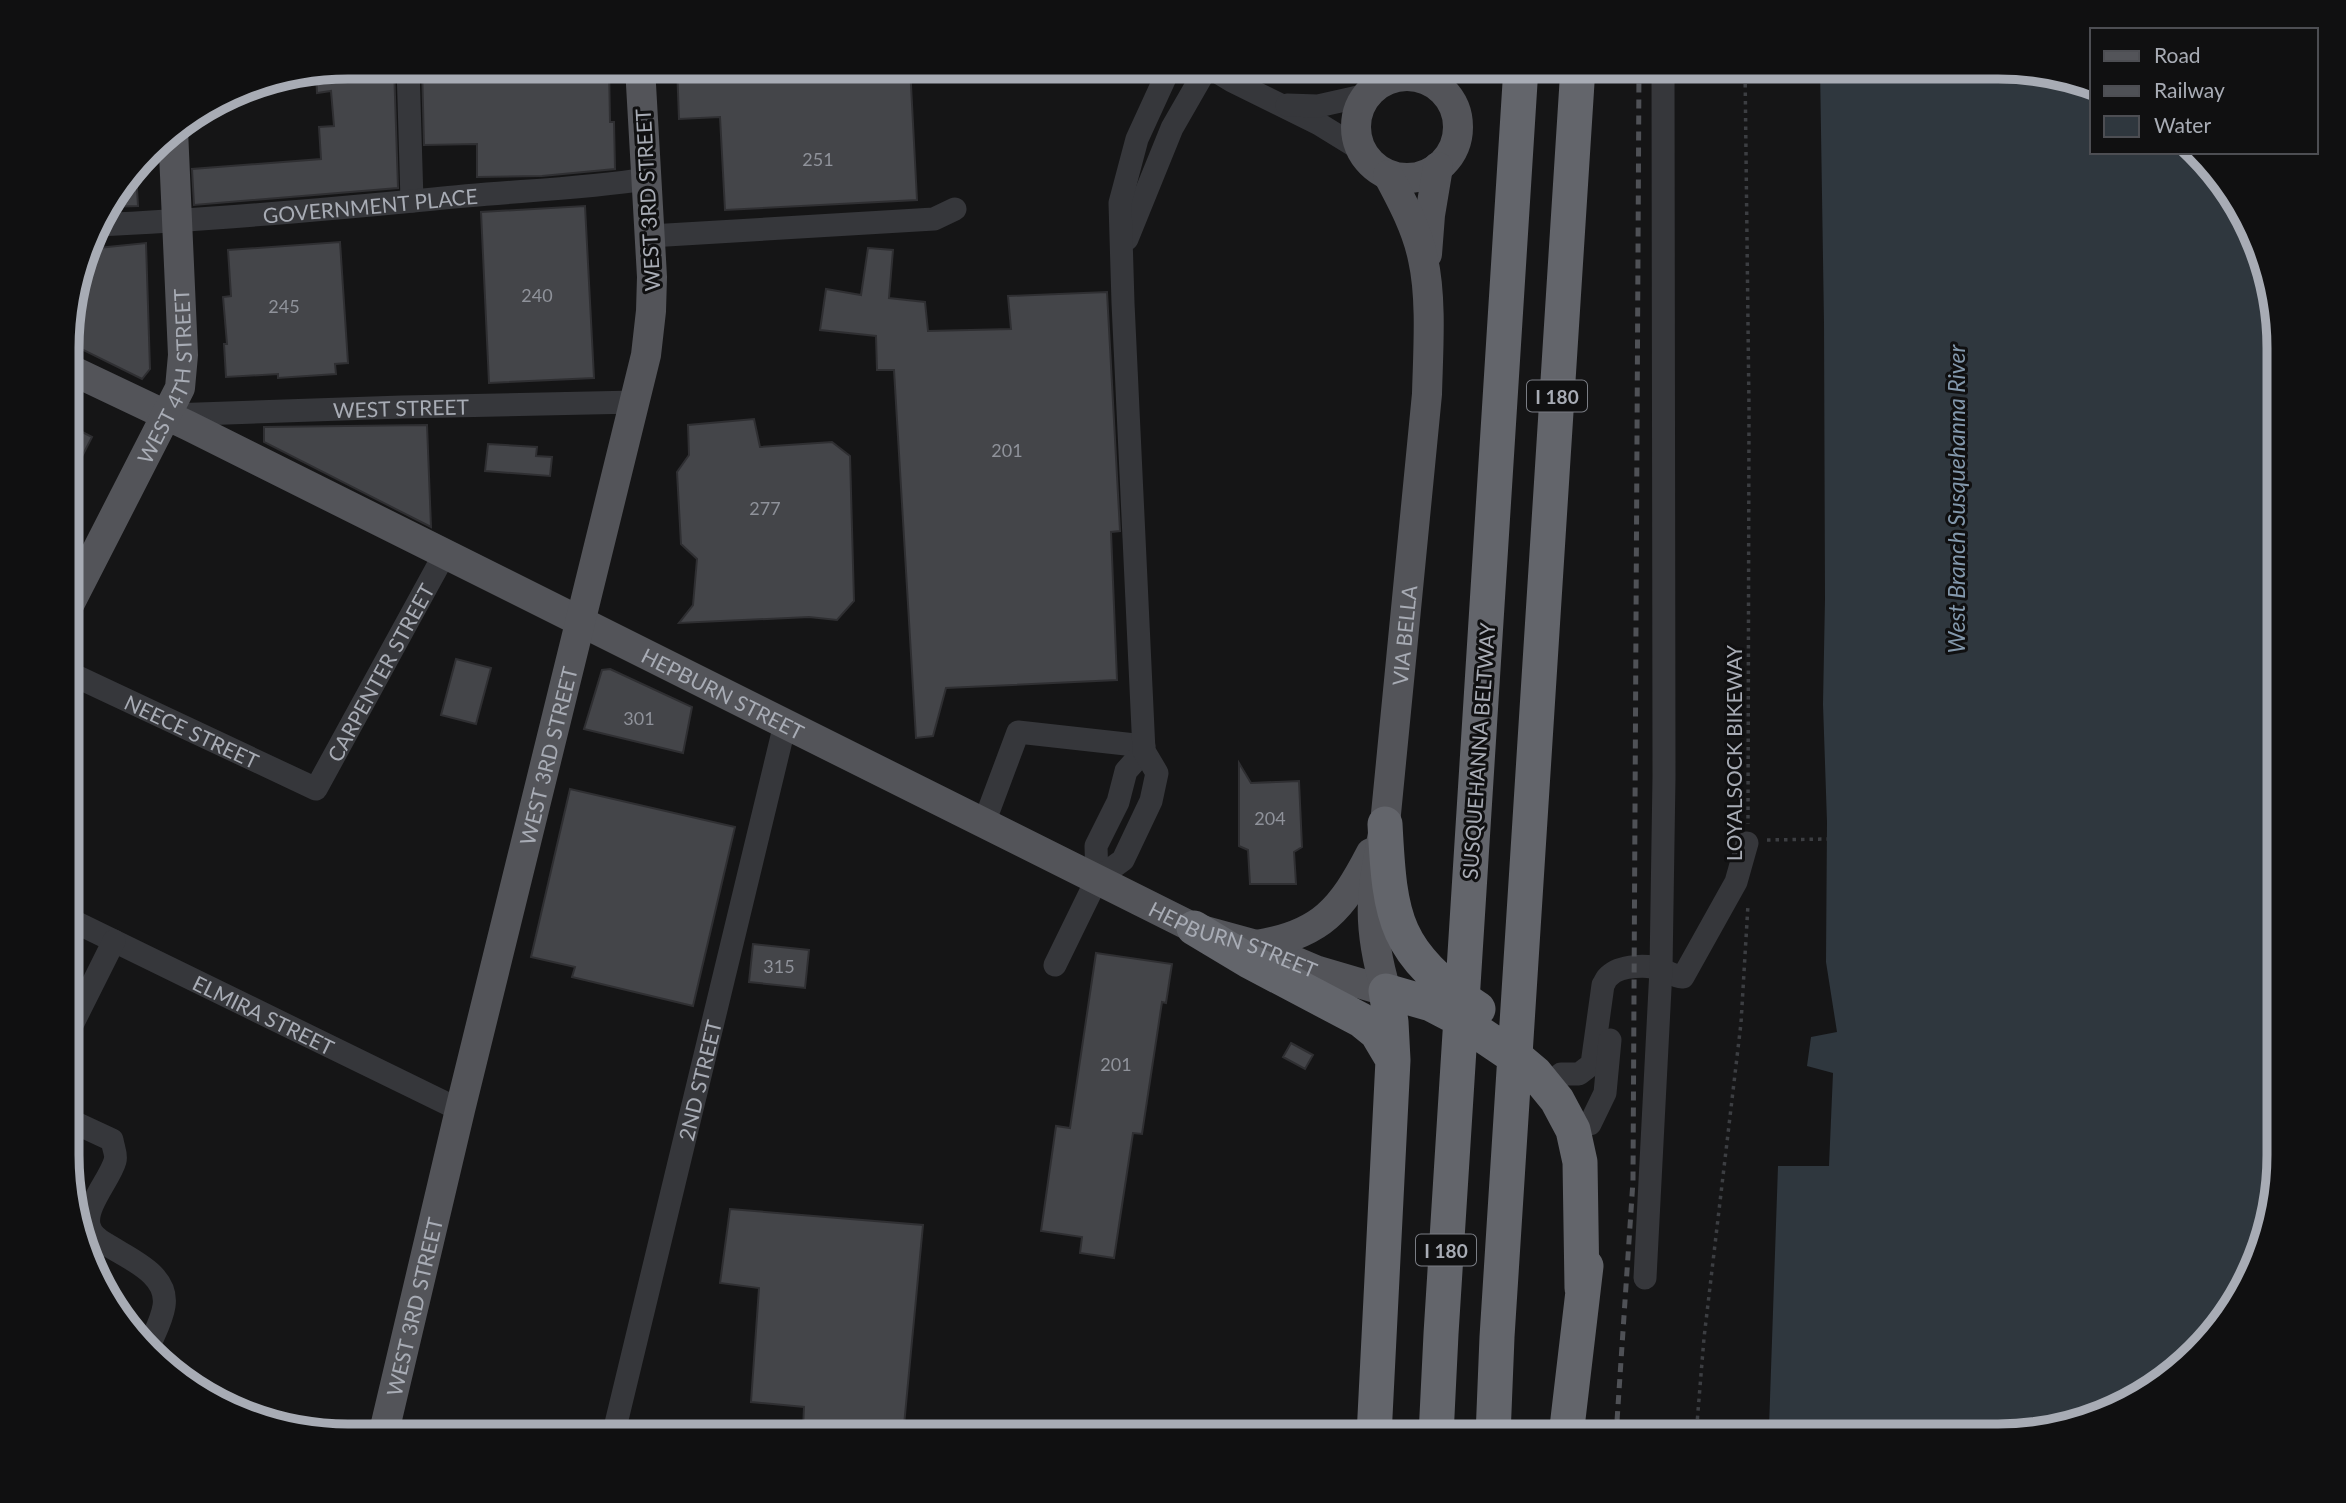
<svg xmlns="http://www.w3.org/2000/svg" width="2346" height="1503" viewBox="0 0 2346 1503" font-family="Lato,sans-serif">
	<rect width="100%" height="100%" fill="#151516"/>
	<path fill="#2f373e" d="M1820,67h179l72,9 21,10v66h98l52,56 37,122v843l-14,72 -33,66 -94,88 -122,37h-177v-11l-70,3 9,-262h51l4,-93 -26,-7 4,-29 26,-5 -11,-70 1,-140 -4,-118 2,-105 -1,-276z"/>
	<path fill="#444549" stroke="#2f2f32" stroke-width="2" d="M348,66h46l4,122 -204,17 -2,-36 129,-10 -2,-32 15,-1 -3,-35 -14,2 -1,-20z
		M422,66h187l1,56h4l1,47 -73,7 -65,1v-33l-53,1z
		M677,66h233l7,134 -192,10 -5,-93 -41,2z
		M136,171l2,35 -30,1z
		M585,206l9,172 -105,5 -8,-171z
		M340,242l8,121 -13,1 1,10 -58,4v-4l-52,3 -2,-33h3l-4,-47 8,-1 -3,-46z
		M146,243l4,126 -8,10 -73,-36v-31l19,-63z
		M868,248l25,2 -4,48 36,4 3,29 83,-2 -3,-33 99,-4 13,239 -9,1 6,148 -171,8 -13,48 -17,2 -22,-368h-17l-1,-34 -56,-6 6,-41 35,6z
		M754,419l6,28 72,-5 18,14 4,145 -17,19 -28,-3 -130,6 14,-18 4,-46 -16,-15 -4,-72 12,-17 -1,-30z
		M69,425l23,12 -23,45z
		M427,425l4,102 -167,-85v-15z
		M488,444l49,3 -1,9 16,1 -2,19 -65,-5z
		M456,659l35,9 -15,56 -35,-9z
		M610,669l82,38 -9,46 -99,-24 18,-59z
		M1239,763l12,20 48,-2 3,66 -8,5 2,32h-46l-2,-34 -9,-4z
		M570,789l165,38 -42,179 -121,-29 3,-10 -44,-10z
		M753,944l56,6 -4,38 -56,-6z
		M1096,953l76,11 -6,39 -4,-1 -20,132 -9,-1 -19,125 -34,-5 2,-16 -41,-6 15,-105 14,2z
		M1291,1043l22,12 -8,14 -22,-12z
		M730,1209l193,16 -20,211h-72l1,-3 -29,-4 1,-22 -53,-5 8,-114 -39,-5z"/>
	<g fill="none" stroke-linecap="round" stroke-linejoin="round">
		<path stroke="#3c3e42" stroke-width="3.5" stroke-dasharray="3.5 5" stroke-linecap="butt" d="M1745,67l4,342 -1,415
			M1767,840l60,-1
			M1696,1436l8,-98 37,-315 7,-118"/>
		<g stroke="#36373b" stroke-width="23">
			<path d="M408,67l4,134"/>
			<path d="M1209,67l23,14 87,43 39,24"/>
			<path d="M1287,105l31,1 49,-11"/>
			<path id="s1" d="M95,225c114,-5 227,-15 339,-26 71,-8 142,-9 212,-20"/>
			<path d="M650,236l284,-17 21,-10"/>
			<path d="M1127,239l45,-111 35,-61"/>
			<path id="s2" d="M170,415l232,-8 234,-5"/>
			<path id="s3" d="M69,673l247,116 128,-234"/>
			<path d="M984,823l34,-91 126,14"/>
			<path d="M1097,879l-1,-33 22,-44 8,-31 18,-20"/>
			<path id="s4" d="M69,919l391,191"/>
			<path d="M1055,965l42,-86 26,-19 28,-59 6,-28 -13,-22 -21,-448 -3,-100 17,-64 33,-72"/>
			<path d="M69,1031l45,-90"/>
			<path d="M1561,1074h18l13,-10 11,-79c2,-3 3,-7 6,-9 11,-11 40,-12 53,-6 9,3 12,6 21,7l53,-95 11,-39"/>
			<path d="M69,1120l43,20c1,7 5,15 3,21 -5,18 -30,45 -26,64 2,10 10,15 17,19 23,15 63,30 58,62 -2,14 -10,28 -15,40"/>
			<path d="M1590,1124l15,-31 5,-53"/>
			<path d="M1645,1278l16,-309 3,-192 -1,-710"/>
			<path id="s5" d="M613,1436l172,-712"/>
		</g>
		<g stroke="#535459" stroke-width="30">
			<circle cx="1407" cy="127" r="51"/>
			<path d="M1427,254l3,-39 8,-48"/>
			<path id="s6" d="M69,369l120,57 1005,502 62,17 62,26 68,20"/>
			<path id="s7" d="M69,605l111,-217 3,-33 -10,-225"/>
			<path d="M1256,945c65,-10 86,-36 115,-92"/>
			<path id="s8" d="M1386,991c-20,-69 -15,-97 -1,-167l42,-430c1,-41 5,-95 -4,-135 -6,-30 -21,-58 -35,-84"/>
			<path id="s9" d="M383,1436l77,-326 186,-755 5,-44 1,-34 -12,-210"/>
		</g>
		<path stroke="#63656b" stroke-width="35" d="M1385,824c5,97 9,128 93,185
			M1194,928l55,33 112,59 16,13 16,27
			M1374,1436l19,-376 -2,-38 -5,-31 45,13 23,12 68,46 13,11 22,27 16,30 7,32 2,126
			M1436,1436l5,-102 80,-1267
			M1493,1436l4,-99 81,-1270
			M1566,1436l20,-170"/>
		<path stroke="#4f5156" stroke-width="5" stroke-dasharray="9 7" stroke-linecap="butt" d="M1616,1436l17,-255 6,-1114"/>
	</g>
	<g text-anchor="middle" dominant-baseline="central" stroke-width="6" stroke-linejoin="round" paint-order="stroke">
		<g font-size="18" fill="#8f929a">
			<text x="818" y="159">251</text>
			<text x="537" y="295">240</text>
			<text x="284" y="306">245</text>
			<text x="1007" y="450">201</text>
			<text x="765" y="508">277</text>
			<text x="639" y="718">301</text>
			<text x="1270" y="818">204</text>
			<text x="779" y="966">315</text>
			<text x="1116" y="1064">201</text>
		</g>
		<g fill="#101011" stroke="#7a7d84" stroke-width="2">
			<rect x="1527" y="380.5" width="60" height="31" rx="5"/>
			<rect x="1416" y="1234.5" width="60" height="31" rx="5"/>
		</g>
		<g font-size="19" font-weight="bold" fill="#a8acb5">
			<text x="1557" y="396">I 180</text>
			<text x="1446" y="1250">I 180</text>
		</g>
		<g font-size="21" fill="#a8acb5" stroke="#101011">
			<text transform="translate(647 200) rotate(-93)">WEST 3RD STREET</text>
			<text stroke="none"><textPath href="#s1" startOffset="276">GOVERNMENT PLACE</textPath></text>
			<text stroke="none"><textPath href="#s7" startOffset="252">WEST 4TH STREET</textPath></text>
			<text stroke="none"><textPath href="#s2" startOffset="231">WEST STREET</textPath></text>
			<text stroke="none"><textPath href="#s8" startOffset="359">VIA BELLA</textPath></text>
			<text stroke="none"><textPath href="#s3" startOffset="406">CARPENTER STREET</textPath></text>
			<text stroke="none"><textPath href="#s6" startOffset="730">HEPBURN STREET</textPath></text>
			<text stroke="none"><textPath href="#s3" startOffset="136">NEECE STREET</textPath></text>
			<text transform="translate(1478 751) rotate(-86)">SUSQUEHANNA BELTWAY</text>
			<text transform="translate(1733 753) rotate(-90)">LOYALSOCK BIKEWAY</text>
			<text stroke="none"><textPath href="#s9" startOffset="700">WEST 3RD STREET</textPath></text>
			<text stroke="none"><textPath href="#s6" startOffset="1297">HEPBURN STREET</textPath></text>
			<text stroke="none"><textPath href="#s4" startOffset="217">ELMIRA STREET</textPath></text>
			<text stroke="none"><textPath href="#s5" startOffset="366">2ND STREET</textPath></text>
			<text stroke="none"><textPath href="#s9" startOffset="133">WEST 3RD STREET</textPath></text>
		</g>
		<g font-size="23" font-style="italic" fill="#8398ac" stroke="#101011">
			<text transform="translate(1956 499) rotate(-90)">West Branch Susquehanna River</text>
		</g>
	</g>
	<path d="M0 0H2346V1503H0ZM348 79H1998A269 269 0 0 1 2267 348V1155A269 269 0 0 1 1998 1424H348A269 269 0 0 1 79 1155V348A269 269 0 0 1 348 79Z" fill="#101011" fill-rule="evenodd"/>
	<path fill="none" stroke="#a8acb5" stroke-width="9" d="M348 79H1998A269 269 0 0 1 2267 348V1155A269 269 0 0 1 1998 1424H348A269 269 0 0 1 79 1155V348A269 269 0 0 1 348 79Z"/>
	<rect x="2090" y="28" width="228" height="126" fill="#101011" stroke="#4d4e53" stroke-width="2"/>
	<rect x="2104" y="51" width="35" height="10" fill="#535459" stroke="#4d4e53" stroke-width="2"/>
	<text x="2154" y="63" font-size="21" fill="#a8acb5">Road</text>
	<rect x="2104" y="86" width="35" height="10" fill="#4f5156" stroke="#4d4e53" stroke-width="2"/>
	<text x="2154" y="98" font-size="21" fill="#a8acb5">Railway</text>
	<rect x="2104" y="116" width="35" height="21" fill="#2f373e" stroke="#4d4e53" stroke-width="2"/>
	<text x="2154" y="133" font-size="21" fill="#a8acb5">Water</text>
</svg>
